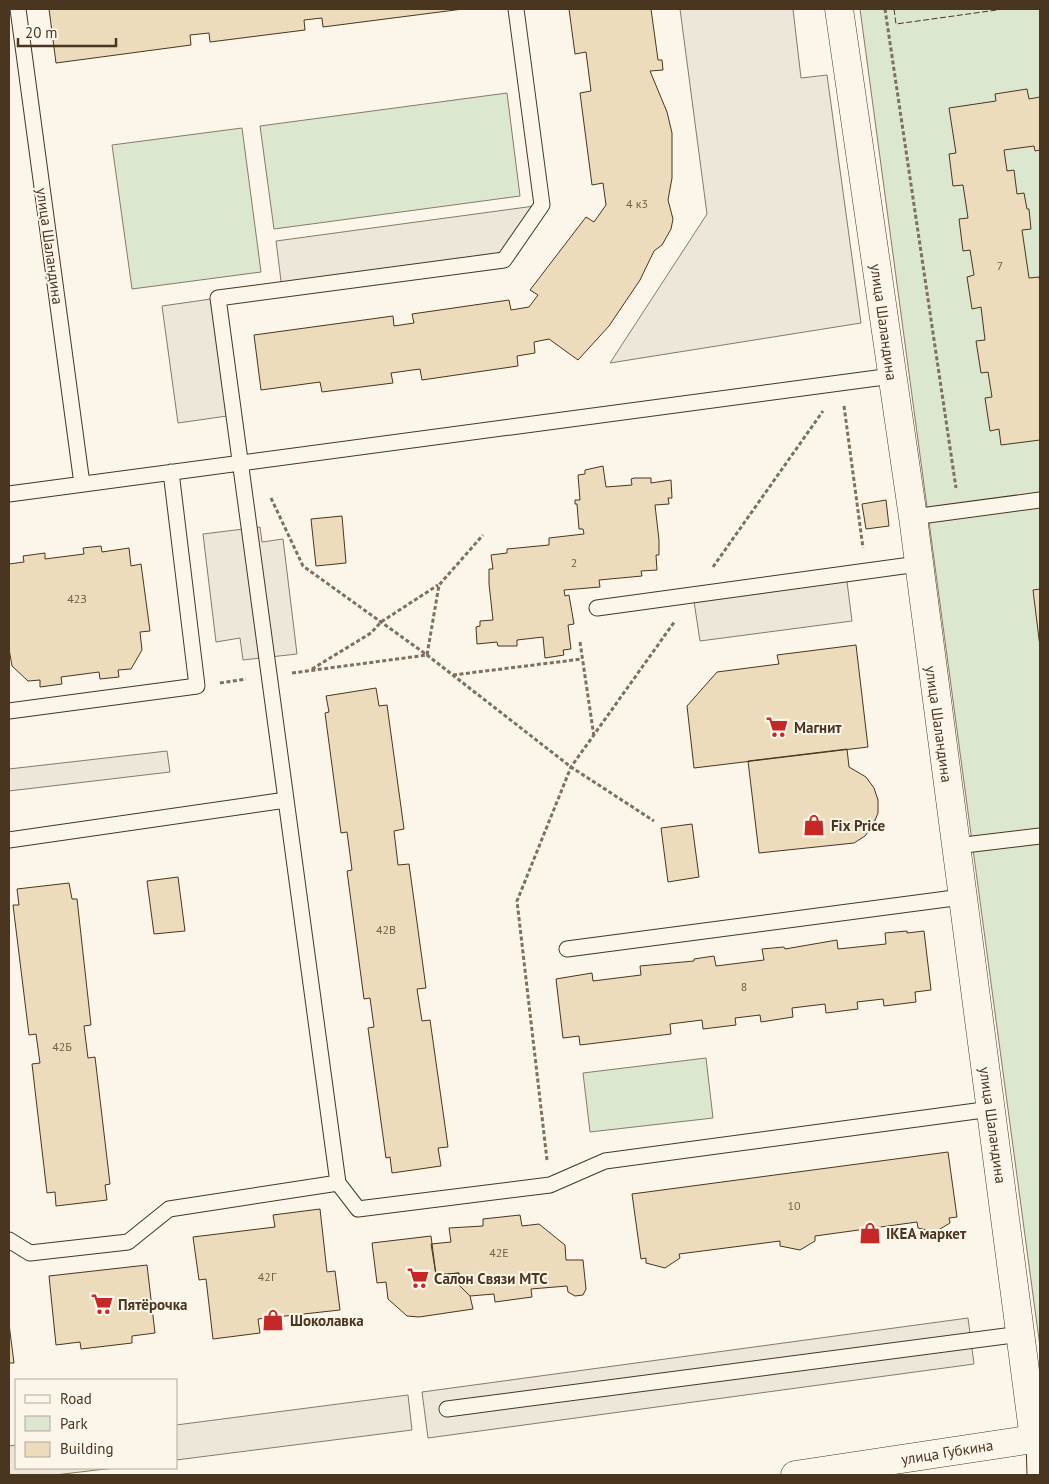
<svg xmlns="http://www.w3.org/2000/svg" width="1049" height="1484" viewBox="0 0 1049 1484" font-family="'PT Sans',sans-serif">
	<rect width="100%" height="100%" fill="#fbf6e9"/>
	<path fill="#dce7d0" stroke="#887966" d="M860,9h180v1338z
		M507,93l13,103 -246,33 -14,-103z
		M242,128l19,144 -129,17 -20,-144z
		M706,1058l7,60 -123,14 -7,-59z"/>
	<path fill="#ede7d9" stroke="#887966" d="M680,9h113l8,69 26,-3 34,248 -251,40 97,-149z
		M542,205l-38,55 -222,29 -6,-48z
		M218,298l16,117 -56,8 -16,-117z
		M260,527l2,15 21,-3 14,115 -54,6 -3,-22 -24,4 -13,-108z
		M846,574l6,47 -152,20 -7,-46z
		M167,751l3,21 -161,19v-22z
		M968,1318l6,46 -546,74 -6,-46z
		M408,1395l4,35 -236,30v-35z
		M16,1445v23h98l-59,7h-46v-29z"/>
	<path fill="#ecdcbc" stroke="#4a3520" d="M49,9h414l-140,18 -1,-9 -18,2 1,10 -95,12 -1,-9 -19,2 1,10 -135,18z
		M569,9h82l7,51h4l1,10 -13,1 17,41 5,21v45l-4,22 5,19 -2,10 -9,16 -8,6 -14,29 -31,46 -31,34 -29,-21 -15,3 1,11 -18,3 1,10 -96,14 -2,-11 -29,4 2,10 -71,9 -2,-10 -59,8 -7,-55 139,-19 1,10 20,-3 -2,-9 97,-14 2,10 18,-3 9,-12 -8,-5 56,-73 8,5 12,-17 -3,-22 -11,2 -12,-92 11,-2 -5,-39 -11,2z
		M1027,89l2,10 11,-2v53l-5,1 -1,-5 -30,4 3,21 7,-1 3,24 7,-1 3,16h2l2,20 -9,1 7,48 10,-1 1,6v157l-39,5 -2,-16 -9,2 -5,-33 7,-1 -4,-25 -7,1 -5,-32 9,-1 -4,-33 -9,2 -5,-32 7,-2 -4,-25 -7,1 -4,-32 9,-1 -5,-33 -10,1 -4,-32 7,-1 -7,-45 47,-7 -1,-7z
		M603,466l3,21 26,-2 -1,-6 3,-1h17v5l20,-3 1,18h-4l1,6 -14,1 4,35v15h-3l1,15 -16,1 1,5 -43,4 1,7 -36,3 1,6 4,-1 5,29 -6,1 3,24 -8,1 1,5 -19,3 -2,-21 -26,3v6h-19l-1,-4 -20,2 -1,-17 4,-1v-5l13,-1 -4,-36v-15h4l-2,-14 16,-2v-4l42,-4v-7l35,-4 -1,-5h-4l-2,-25h-2v-4h5l-2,-25 7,-1v-4z
		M886,500l3,26 -23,3 -4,-25z
		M342,516l4,47 -30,3 -5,-47z
		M101,546l1,6 27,-4 2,18 10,-2 9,67 -10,1 2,18 -11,19 -13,1 1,7 -19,2 -1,-7 -38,5 1,7 -22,3v-7l-12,1 -16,-15 -3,-17v-85l15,-2 -1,-6 22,-3v6l39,-5 -1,-6z
		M1040,589v58l-7,-57z
		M856,645l12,102 -174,21 -7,-62 30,-34 62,-8 -2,-9z
		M376,688l3,18 8,-1 17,124 -10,2 4,34 11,-1 17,124 -9,1 5,32 8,-1 18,127 -10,1 3,18 -49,7 -2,-16 -4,1 -18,-130 6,-1 -4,-29 -6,1 -17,-128 5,-1 -5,-38 -6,1 -16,-120 4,-1 -3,-16z
		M847,749l2,18 17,10 8,11 4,12v13l-5,12 -8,11 -11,7 -95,10 -11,-92z
		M692,824l7,53 -31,5 -7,-54z
		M178,877l7,54 -31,3 -7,-53z
		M69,883l3,16h5l14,126 -7,1 4,32 7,-1 15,127 -5,1 2,15 -51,6 -1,-14 -8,1 -15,-129 8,-1 -4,-29 -7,1 -16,-130h6l-2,-16z
		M907,931v2l17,-2 7,59 -16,2 1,10 -32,4 -1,-7 -26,3 1,7 -32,4 -1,-9 -33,4 1,9 -32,5 -1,-7 -25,3 1,7 -33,4 -1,-9 -32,4 1,10 -91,11 -1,-9 -16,2 -7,-59 36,-6 1,8 48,-6 -1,-9 54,-5v-2l20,-3 2,10 48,-6 -2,-11 22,-2 1,2 52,-9 1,9 48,-5 -1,-11z
		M948,1152l9,65 -8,1 1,5 -15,9 -17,-4 -1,-6 -102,14v5l-15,9 -20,-4v-5l-101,13 1,4 -15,10 -19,-5v-5l-5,1 -9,-65z
		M320,1209l7,63 8,-1 5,39 -82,9 2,14 -47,6 -7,-60 -7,1 -6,-43 82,-10 -2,-12z
		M520,1215l2,11 17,-2 26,21 1,15h17l3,29 -3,6 -8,1 -7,-4 -1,-6 -36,3 1,8 -37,5 -1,-8 -24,2 -10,-10 -1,-13 -23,2 -5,-31 20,-2 -2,-14 34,-2v-7z
		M431,1236l5,39 23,-2 1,13 10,10 3,13 -54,8 -12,-1 -19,-17 -2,-17 -9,1 -5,-40z
		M147,1265l8,68 -23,3v7l-51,6 -1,-7 -24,3 -7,-69z
		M9,1324l5,39h-5z"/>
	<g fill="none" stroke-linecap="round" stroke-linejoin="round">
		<g stroke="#4a3520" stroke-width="17">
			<path id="lane" d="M18,9l64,475
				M9,494l883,-118
				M913,517l127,-17
				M597,608l321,-44
				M9,711l188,-25 -26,-214
				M9,840l277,-40
				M956,846l84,-10
				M567,949l395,-52
				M338,1183l-120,-885 286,-38 38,-55 -26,-196
				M9,1240l21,13 98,-11 41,-33 169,-26 20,26 192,-24 55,-24 386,-52
				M447,1409l574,-75
				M1034,1439l1,36"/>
		</g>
		<g stroke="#4a3520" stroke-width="29">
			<path id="street" d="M839,9l74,508 121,922"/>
		</g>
		<g stroke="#4a3520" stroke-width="29">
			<path id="secondary" d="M795,1475l245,-37"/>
		</g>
		<path stroke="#7f6f5c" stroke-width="3" stroke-dasharray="4 2.5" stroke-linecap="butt" d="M885,9l71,479
			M844,406l19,142
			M271,498l32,68 124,89 144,112 83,54
			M713,567l110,-156
			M580,642l14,95
			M312,669l59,-36 10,-11 57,-37
			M292,673l135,-18 12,-70 44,-50
			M453,675l129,-16
			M220,683l26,-4
			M547,1160l-30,-259 54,-134 104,-146"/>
		<use href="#lane" stroke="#fbf6e9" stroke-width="15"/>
		<use href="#street" stroke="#fbf6e9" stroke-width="28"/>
		<use href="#secondary" stroke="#fbf6e9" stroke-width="28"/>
		<path stroke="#4a3520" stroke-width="1" stroke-dasharray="6 2.5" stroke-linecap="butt" d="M894,9l2,15 108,-15"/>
	</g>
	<defs>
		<g id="supermarket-bare" transform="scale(1.725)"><path d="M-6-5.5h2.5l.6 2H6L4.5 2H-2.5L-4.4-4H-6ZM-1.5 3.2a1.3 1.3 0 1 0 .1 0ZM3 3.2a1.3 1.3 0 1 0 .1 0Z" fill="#c62828" stroke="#fbf6e9" stroke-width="2.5" paint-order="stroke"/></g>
		<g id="shop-bare" transform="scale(1.725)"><path d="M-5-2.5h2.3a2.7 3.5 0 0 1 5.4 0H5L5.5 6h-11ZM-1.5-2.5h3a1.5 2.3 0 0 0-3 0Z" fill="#c62828" stroke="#fbf6e9" stroke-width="2.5" paint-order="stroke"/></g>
	</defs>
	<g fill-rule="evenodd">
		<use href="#supermarket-bare" x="777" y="727"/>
		<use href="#shop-bare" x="814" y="825"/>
		<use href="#shop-bare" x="870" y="1233"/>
		<use href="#supermarket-bare" x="418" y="1278"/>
		<use href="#supermarket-bare" x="102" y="1304"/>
		<use href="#shop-bare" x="273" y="1320"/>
	</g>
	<g text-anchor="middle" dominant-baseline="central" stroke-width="4" stroke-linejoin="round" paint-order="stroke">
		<g font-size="12" fill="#725f47">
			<text x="637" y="203">4 к3</text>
			<text x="1000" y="265">7</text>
			<text x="574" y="562">2</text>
			<text x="77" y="598">42З</text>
			<text x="386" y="929">42В</text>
			<text x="744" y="986">8</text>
			<text x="62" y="1046">42Б</text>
			<text x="794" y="1205">10</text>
			<text x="499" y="1252">42Е</text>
			<text x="267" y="1276">42Г</text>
		</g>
		<g font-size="15" fill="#4a3520" stroke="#fbf6e9">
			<text transform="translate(50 246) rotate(82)">улица Шаландина</text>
			<text transform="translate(884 322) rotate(82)">улица Шаландина</text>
			<text transform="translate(939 724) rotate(82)">улица Шаландина</text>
			<text transform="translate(993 1125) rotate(82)">улица Шаландина</text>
			<text transform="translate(947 1452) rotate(-9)">улица Губкина</text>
		</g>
		<g font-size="15" font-weight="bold" fill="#4a3520" stroke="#fbf6e9" text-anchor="start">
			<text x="794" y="727">Магнит</text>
			<text x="831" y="825">Fix Price</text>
			<text x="886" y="1233">IKEA маркет</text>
			<text x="434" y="1278">Салон Связи МТС</text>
			<text x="118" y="1304">Пятёрочка</text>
			<text x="290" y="1320">Шоколавка</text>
		</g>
	</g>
	<rect width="1049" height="1484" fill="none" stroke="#4a3520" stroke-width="20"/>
	<rect x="15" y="1379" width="162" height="90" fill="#fbf6e9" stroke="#b4a999"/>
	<rect x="25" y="1395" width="25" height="8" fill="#fbf6e9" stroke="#b4a999"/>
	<text x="60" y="1404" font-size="15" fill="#4a3520">Road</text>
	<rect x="25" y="1416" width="25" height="15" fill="#dce7d0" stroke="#b4a999"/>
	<text x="60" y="1429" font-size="15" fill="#4a3520">Park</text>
	<rect x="25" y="1442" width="25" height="15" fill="#ecdcbc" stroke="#b4a999"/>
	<text x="60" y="1454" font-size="15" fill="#4a3520">Building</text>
	<path d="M18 38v8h98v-8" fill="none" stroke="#4a3520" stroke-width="2.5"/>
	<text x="25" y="38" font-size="15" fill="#4a3520" stroke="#fbf6e9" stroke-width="4" paint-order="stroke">20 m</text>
</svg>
